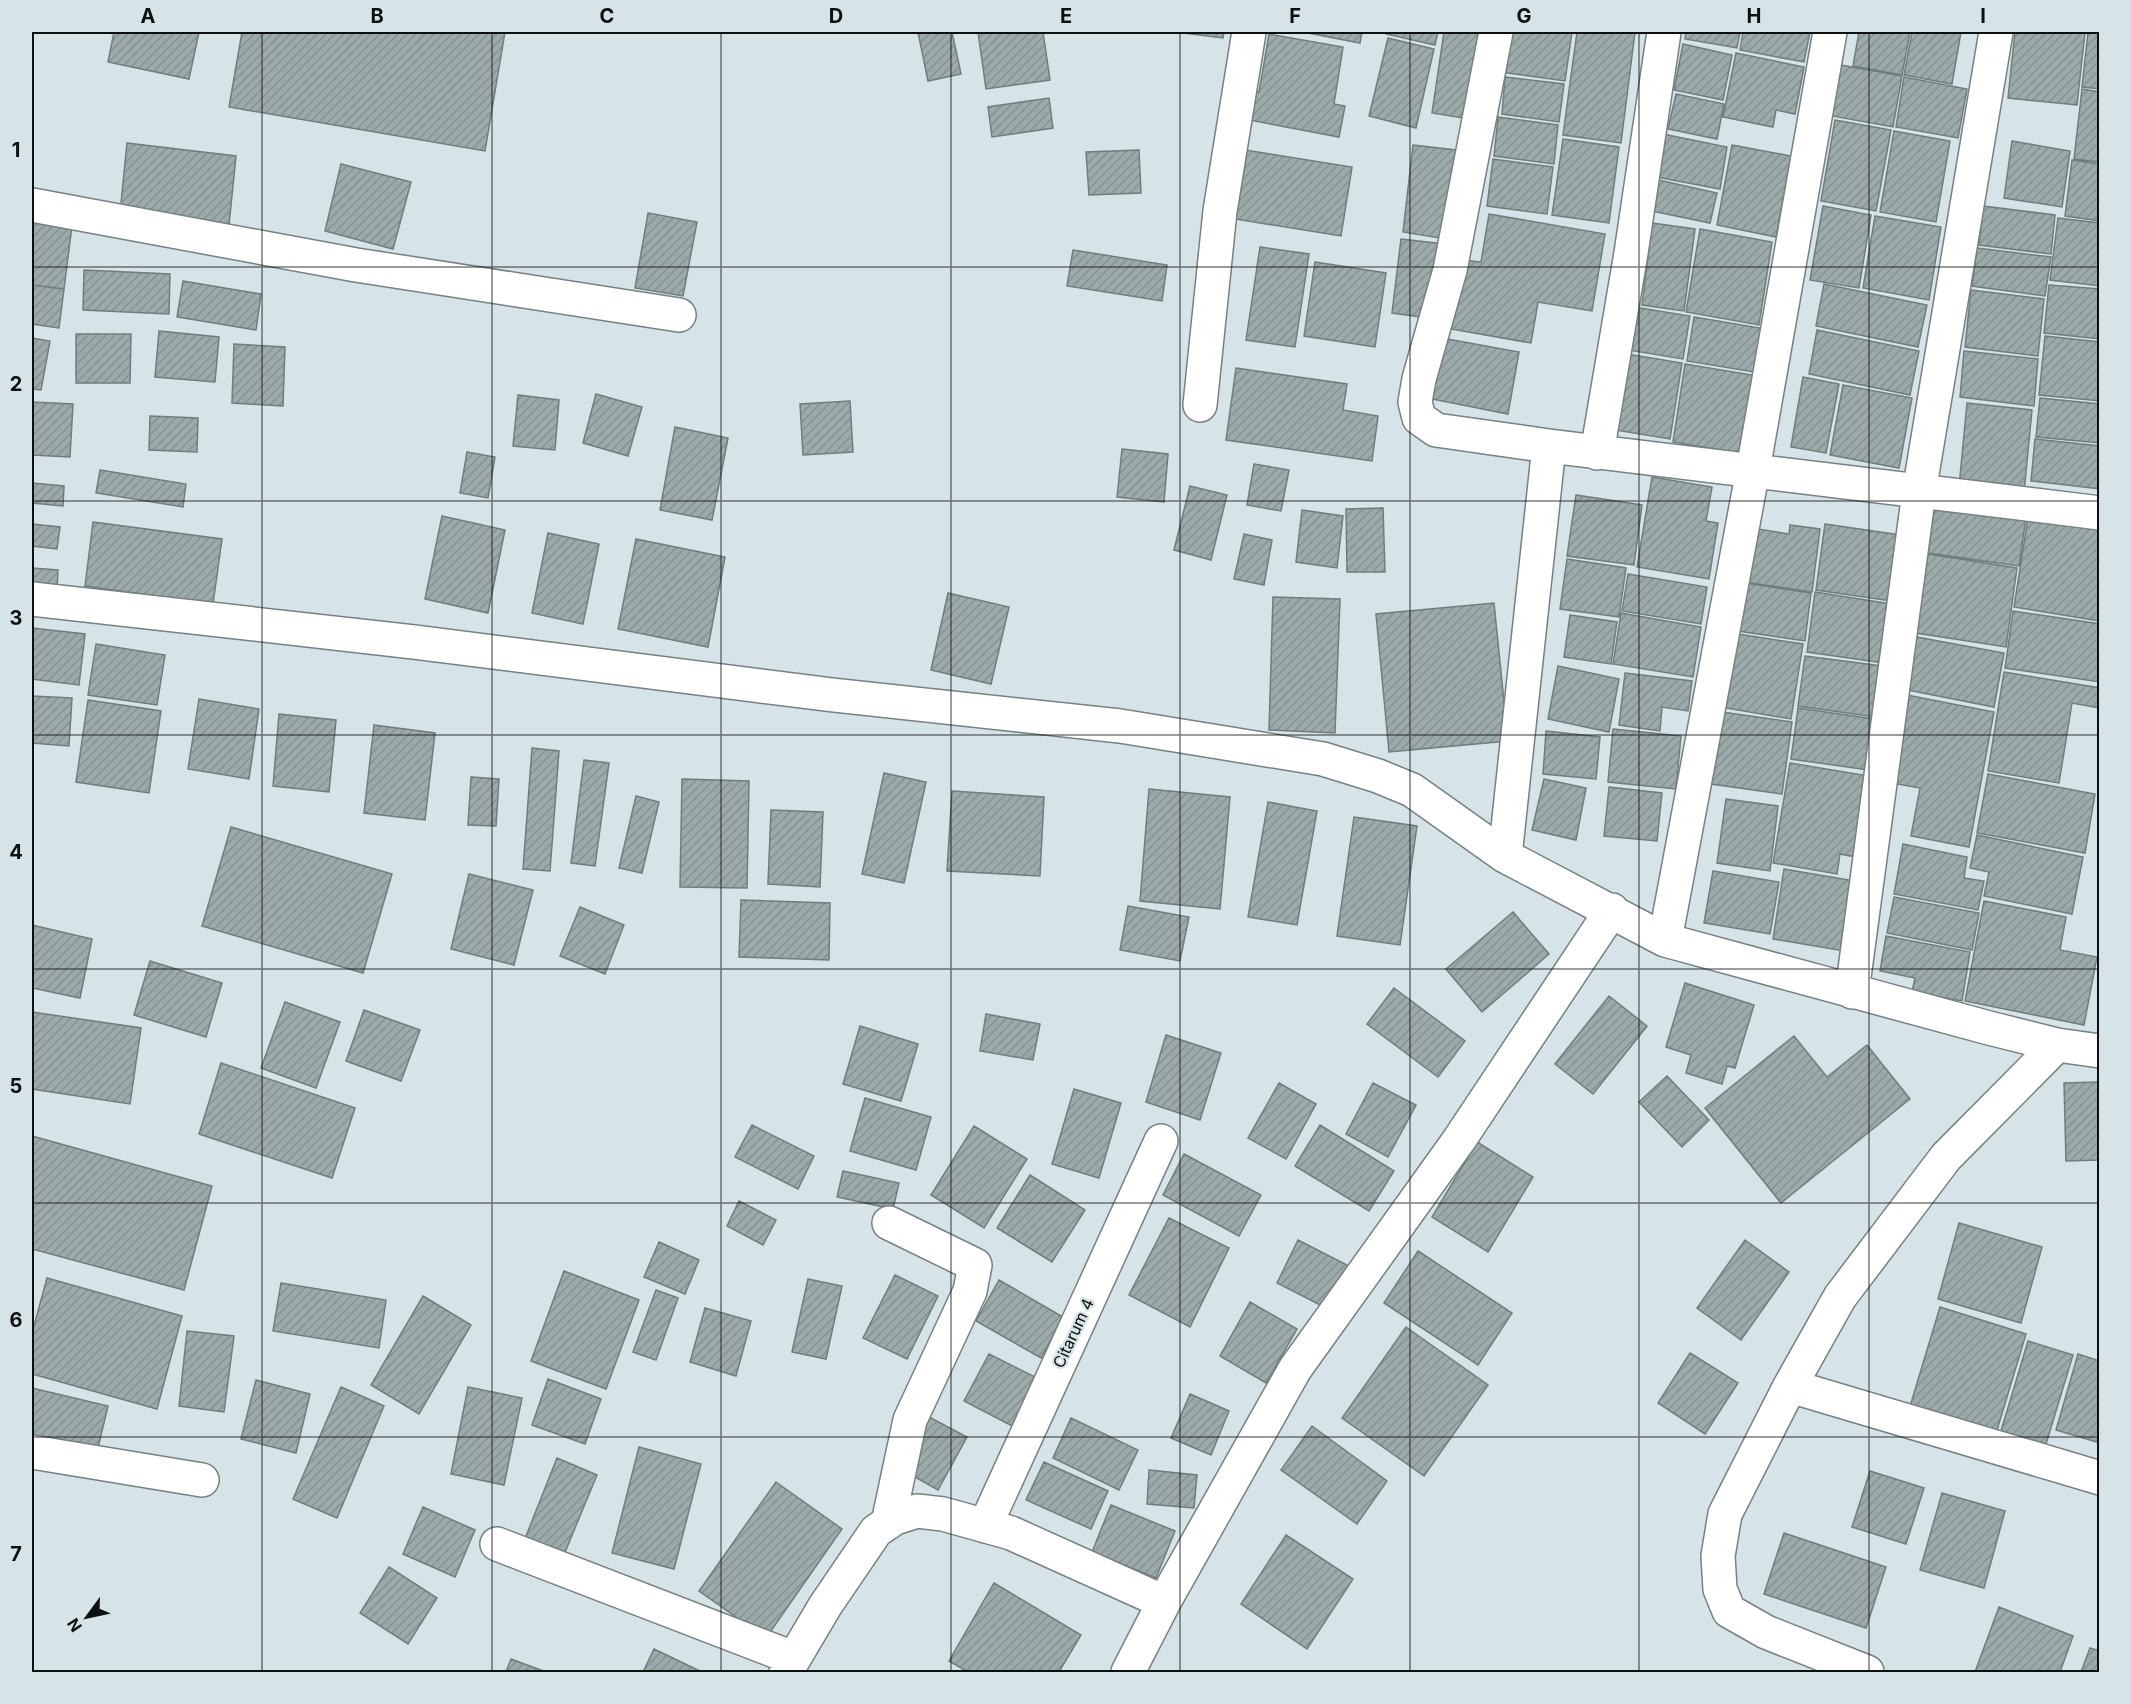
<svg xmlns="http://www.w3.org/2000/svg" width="2131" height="1704" viewBox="0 0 2131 1704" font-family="Inter,sans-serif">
	<defs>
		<pattern id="building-hatch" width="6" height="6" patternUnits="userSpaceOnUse" patternTransform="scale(1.5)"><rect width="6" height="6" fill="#9daaaa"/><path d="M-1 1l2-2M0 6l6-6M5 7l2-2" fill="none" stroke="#869191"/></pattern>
	</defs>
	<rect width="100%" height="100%" fill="#d6e3e7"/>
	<path fill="url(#building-hatch)" stroke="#707d7d" stroke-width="1.5" d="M114,32h85l-10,47 -81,-17z
		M242,32h263l-20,119 -256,-44z
		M918,32h34l9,42 -33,7z
		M978,32h65l7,48 -64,9z
		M1175,32h49l-1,6z
		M1303,32h59l-2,11z
		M1386,32h52l-3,13 -49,-11z
		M1444,32h38l-13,87 -37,-6z
		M1507,32h65l-7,49 -64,-9z
		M1577,32h58l-14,111 -58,-8z
		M1686,32h54l-3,16 -52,-9z
		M1743,32h67l-6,30 -64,-12z
		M1859,32h51l-8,43 -49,-9z
		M1912,32h49l-9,52 -48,-9z
		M2015,32h70l-8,73 -69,-7z
		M2088,32h12v57l-18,-2z
		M1269,34l74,13 -9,57 11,2 -6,31 -90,-17 5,-29 5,1z
		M1388,38l46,11 -18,79 -47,-12z
		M1683,44l49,11 -9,45 -49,-10z
		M1736,53l68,14 -9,47 -19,-4 -3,17 -50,-10z
		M1835,64l67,12 -9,51 -66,-12z
		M1505,77l59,7 -5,38 -57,-8z
		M1904,77l63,12 -9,49 -62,-11z
		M2082,89l18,3v70l-26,-3z
		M1676,94l48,10 -7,35 -49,-10z
		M1049,98l4,30 -61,9 -4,-30z
		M1498,117l60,8 -4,39 -60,-8z
		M1835,120l56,10 -15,81 -55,-10z
		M1894,131l56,10 -14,81 -56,-10z
		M1663,134l64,13 -7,42 -64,-12z
		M1563,139l56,8 -10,76 -57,-8z
		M2012,141l58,10 -8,56 -58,-9z
		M127,143l109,13 -7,69 -109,-12z
		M1413,145l43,5 -11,89 -42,-7z
		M1732,145l59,11 -15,81 -59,-12z
		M1139,150l2,43 -52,2 -3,-43z
		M1245,150l107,17 -11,69 -106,-17z
		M1493,159l60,8 -6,47 -60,-8z
		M2072,160l28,4v57l-35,-5z
		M341,164l70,18 -18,67 -68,-18z
		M1654,179l63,14 -7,30 -63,-13z
		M1823,206l48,9 -12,73 -49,-8z
		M1983,206l72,9 -4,39 -72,-9z
		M32,212l41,6 -9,71 -32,-4z
		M648,213l49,9 -14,74 -48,-8z
		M1489,214l116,20 -13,77 -54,-9 -7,41 -80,-14 12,-69 18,2z
		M1875,216l66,11 -12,73 -66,-12z
		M2058,218l42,5v63l-50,-6z
		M1652,223l43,6 -11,82 -42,-6z
		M1700,229l72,13 -13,83 -73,-13z
		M1401,239l43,5 -9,75 -43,-6z
		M1260,247l49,7 -14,93 -49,-7z
		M1977,248l74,9 -6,39 -73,-10z
		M1073,250l94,15 -5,36 -95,-15z
		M1315,262l71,11 -11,74 -71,-11z
		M84,270l86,4 -1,40 -86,-4z
		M183,281l78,13 -5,36 -79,-13z
		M1824,284l103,21 -9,42 -102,-21z
		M32,285l32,4 -5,39 -27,-4z
		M2049,285l51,4v50l-56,-6z
		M1971,290l73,9 -6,57 -73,-9z
		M1628,306l62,10 -7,43 -61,-10z
		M1694,317l72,12 -6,44 -73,-12z
		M1817,330l102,21 -9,44 -101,-21z
		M159,331l60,6 -4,45 -60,-5z
		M76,334h55l-1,49h-54z
		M2045,336l55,6v59l-61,-6z
		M32,338l18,3 -9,49 -9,-1z
		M1442,338l77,14 -11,62 -76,-15z
		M234,344l51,3 -2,59 -51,-3z
		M1964,351l74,8 -4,47 -74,-9z
		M1621,353l61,10 -12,76 -61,-10z
		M1685,364l73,12 -12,78 -73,-12z
		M1236,368l111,16 -4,26 35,6 -6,45 -146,-21z
		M1803,377l36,7 -13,69 -35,-6z
		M1843,385l69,13 -13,70 -69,-13z
		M596,394l46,13 -14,49 -45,-13z
		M518,395l41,5 -4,50 -42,-4z
		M2040,398l60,6v39l-64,-6z
		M850,401l3,51 -50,3 -3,-51z
		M32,402l41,2 -3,53 -38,-2z
		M1967,403l65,7 -8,83 -65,-6z
		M150,416l48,2 -1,34 -48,-2z
		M675,427l53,11 -16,82 -52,-10z
		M2035,439l65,7v43l-69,-8z
		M1122,449l46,5 -4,48 -47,-5z
		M467,452l28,5 -7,41 -28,-5z
		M1254,464l35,6 -8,41 -34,-6z
		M100,470l86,14 -3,23 -87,-14z
		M1652,477l60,10 -6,34 12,2 -9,56 -72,-12z
		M32,483l32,3 -1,20 -31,-3z
		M1190,486l37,9 -16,65 -37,-10z
		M1576,495l66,10 -8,60 -67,-9z
		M1935,504l91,14 -7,48 -91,-13z
		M1383,508l2,64h-38l-1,-63z
		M1302,510l41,6 -6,52 -41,-6z
		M442,516l63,14 -17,83 -63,-14z
		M2028,518l72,12v91l-86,-14z
		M93,522l129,17 -9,65 -128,-18z
		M32,524l28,3 -3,22 -25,-3z
		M1825,524l75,11 -9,66 -75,-11z
		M1790,525l30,4 -8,63 -68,-10 8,-54 37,6z
		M548,533l51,11 -16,80 -51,-11z
		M1244,534l28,6 -8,45 -30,-6z
		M636,539l89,18 -17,90 -90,-18z
		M1928,554l89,14 -11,79 -90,-14z
		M1567,559l59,9 -7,49 -59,-8z
		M32,568l26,2 -1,21 -25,-3z
		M1628,574l79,13 -6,37 -79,-13z
		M1745,583l66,10 -6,48 -67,-10z
		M1815,592l76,12 -8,59 -76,-11z
		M948,593l61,14 -18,77 -60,-14z
		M1273,597l67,2 -5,134 -66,-3z
		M1494,603l14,138 -119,11 -13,-138z
		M2013,611l87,13v58l-95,-14z
		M1621,613l80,14 -8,50 -80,-13z
		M1570,615l47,7 -6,42 -47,-7z
		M32,628l53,6 -6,51 -47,-6z
		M1738,634l65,10 -12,75 -65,-11z
		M1906,635l98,18 -10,54 -97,-19z
		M96,644l69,11 -8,50 -69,-10z
		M1805,656l77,10 -7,51 -77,-11z
		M1558,666l61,13 -10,53 -61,-13z
		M2004,672l96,16v20l-28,-5 -13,80 -71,-12z
		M1625,673l67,8 -4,30 -26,-4 -2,24 -41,-6z
		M1902,694l92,18 -25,135 -58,-11 9,-48 -34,-6z
		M32,696l40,2 -3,48 -37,-3z
		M199,699l60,10 -10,70 -61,-10z
		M88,700l73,11 -12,82 -73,-11z
		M1798,708l76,11 -6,51 -77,-11z
		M1722,712l70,10 -10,72 -71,-10z
		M279,714l57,6 -7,72 -56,-6z
		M374,725l61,8 -10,87 -61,-7z
		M1613,729l68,7 -5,53 -68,-7z
		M1546,731l54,6 -4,42 -53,-5z
		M532,748l27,3 -9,120 -27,-2z
		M584,760l25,3 -14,103 -24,-3z
		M1790,763l79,13 -13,81 -16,-3 -3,20 -64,-11z
		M884,773l42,9 -22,101 -42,-9z
		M1988,774l107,20 -10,59 -108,-20z
		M471,777l28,2 -3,47 -28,-1z
		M682,779l67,2 -2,107 -67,-1z
		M1544,779l42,9 -10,52 -44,-10z
		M1609,787l53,6 -5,48 -53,-5z
		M1149,789l81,8 -10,112 -80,-8z
		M952,791l92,6 -4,79 -93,-5z
		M636,796l23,6 -17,71 -23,-5z
		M1726,799l52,7 -8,65 -53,-8z
		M1268,802l49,9 -20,114 -49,-8z
		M771,810l52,2 -3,75 -52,-3z
		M1354,817l63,9 -17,119 -63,-9z
		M231,827l161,47 -29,99 -161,-47z
		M1977,835l106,22 -11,57 -88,-18 5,-24 -19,-4z
		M1903,844l64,13 -3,21 20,3 -6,29 -84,-16z
		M1784,869l71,12 -11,70 -71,-12z
		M1713,871l66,11 -9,52 -66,-11z
		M469,874l64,16 -19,75 -63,-16z
		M1894,897l85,16 -7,37 -85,-17z
		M741,900l89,3 -1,57 -90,-3z
		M1984,901l82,16 -6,33 37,7 -13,68 -119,-24z
		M1128,906l61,11 -9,44 -60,-11z
		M580,907l44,18 -19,49 -45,-18z
		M1513,912l36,42 -67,58 -36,-43z
		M32,925l60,14 -12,59 -48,-10z
		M1886,936l84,16 -8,49 -50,-9 3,-14 -35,-7z
		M150,961l72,22 -16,54 -72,-22z
		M1685,983l69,22 -19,63 -8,-2 -5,18 -36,-11 5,-18 -25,-8z
		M1394,988l71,53 -27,36 -71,-53z
		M1609,996l38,30 -54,68 -38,-30z
		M285,1002l55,20 -24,66 -55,-20z
		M364,1010l56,20 -19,51 -55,-20z
		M32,1012l109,16 -11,76 -98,-15z
		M986,1014l54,10 -7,36 -53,-9z
		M860,1026l58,18 -17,57 -58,-17z
		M1166,1035l55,18 -21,67 -54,-18z
		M1794,1036l33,41 40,-32 43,54 -129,104 -76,-95z
		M221,1063l134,45 -23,70 -133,-44z
		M1667,1076l42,44 -27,27 -43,-45z
		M2100,1082v78l-34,1 -2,-78z
		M1279,1083l37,21 -30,55 -38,-21z
		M1373,1083l43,22 -28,52 -42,-23z
		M1074,1089l47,14 -22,75 -47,-14z
		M865,1098l66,19 -15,53 -66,-19z
		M752,1125l62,31 -16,33 -63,-32z
		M1320,1125l74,46 -25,40 -74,-45z
		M974,1126l53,33 -43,69 -53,-33z
		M32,1136l180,50 -28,104 -152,-41z
		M1477,1142l56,35 -45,75 -56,-35z
		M1184,1154l77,41 -22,41 -76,-41z
		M843,1171l56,12 -6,26 -56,-12z
		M1030,1175l55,35 -33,52 -55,-34z
		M739,1201l37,19 -13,25 -36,-19z
		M1169,1218l60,30 -39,79 -61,-32z
		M1959,1223l83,24 -21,76 -83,-24z
		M1298,1240l51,26 -21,43 -51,-26z
		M1745,1240l44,32 -48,68 -44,-32z
		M659,1242l40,18 -14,34 -41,-17z
		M1418,1251l94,62 -34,52 -94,-62z
		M564,1271l75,29 -33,89 -75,-28z
		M895,1275l43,21 -31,63 -44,-21z
		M47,1278l135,38 -25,93 -125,-35v-41z
		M808,1279l34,7 -16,73 -34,-7z
		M999,1280l64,37 -22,41 -65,-37z
		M281,1283l105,17 -7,48 -106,-17z
		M656,1290l22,8 -22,62 -23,-8z
		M423,1296l48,29 -52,89 -48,-29z
		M1250,1302l47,27 -31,54 -46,-27z
		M1940,1307l86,27 -32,106 -86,-27z
		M705,1308l46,13 -15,55 -46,-14z
		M1406,1327l82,58 -64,91 -82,-58z
		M187,1331l47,5 -10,76 -45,-6z
		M2028,1341l45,14 -27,89 -45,-13z
		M1690,1353l48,30 -33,51 -47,-31z
		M989,1354l50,25 -25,48 -50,-26z
		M2078,1354l22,7v82l-44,-13z
		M548,1379l53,20 -16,45 -53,-19z
		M256,1380l54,14 -14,59 -55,-14z
		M341,1387l43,19 -47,112 -44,-19z
		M468,1387l54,11 -18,87 -53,-11z
		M32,1388l76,18 -11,46 -65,-16z
		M1190,1394l39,17 -18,44 -40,-17z
		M929,1417l38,20 -29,53 -37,-21z
		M1071,1418l67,32 -19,40 -66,-32z
		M1312,1426l75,55 -30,43 -76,-54z
		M639,1447l62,17 -27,105 -62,-16z
		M557,1458l40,17 -34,82 -39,-16z
		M1044,1462l64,29 -17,38 -65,-29z
		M1149,1470l48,5 -3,33 -47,-4z
		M1870,1471l54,17 -18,56 -54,-17z
		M776,1482l66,47 -76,109 -67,-47z
		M1942,1493l63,18 -21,77 -64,-18z
		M1111,1505l64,26 -19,47 -64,-26z
		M423,1507l52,23 -20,47 -52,-23z
		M1784,1533l102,34 -20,61 -102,-34z
		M1286,1535l67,44 -46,70 -66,-45z
		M389,1567l48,31 -29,46 -48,-31z
		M994,1583l87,52 -22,37h-91l-19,-11z
		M1999,1607l74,29 -13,36h-85z
		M2090,1648l10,3v21h-19z
		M654,1649l48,23h-59z
		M511,1659l35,13h-40z"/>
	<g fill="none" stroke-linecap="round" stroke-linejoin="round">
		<g stroke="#758184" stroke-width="36">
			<path id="street" d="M1496,32l-46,238 -31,109 -4,23 4,16 17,12 113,16 551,67
				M32,205l324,60 323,50
				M1200,405l20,-194 29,-179
				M1597,453l34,-200 33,-221
				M32,599l382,43 419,53 287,31 203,33 55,17 34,14 93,66 160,84 324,88 68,17 43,6
				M1505,856l44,-410
				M1665,940l88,-470 77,-438
				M1852,992l67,-500 77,-460
				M1790,1386l310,92
				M32,1452l170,28
				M888,1523l22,-103 60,-129 5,-26 -86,-42
				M985,1526l176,-385
				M497,1544l296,114
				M786,1672l39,-66 51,-75 19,-13 22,-7 26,3 68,19 153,69
				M1128,1672l36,-70 131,-233 164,-229 153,-230
				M1867,1672l-101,-40 -37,-21 -9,-22 -2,-33 7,-42 65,-128 50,-89 106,-140 111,-112"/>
		</g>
		<use href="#street" stroke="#fff" stroke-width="33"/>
	</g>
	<path fill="none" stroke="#0b1011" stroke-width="1.5" stroke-opacity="0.55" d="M262,32v1640M492,32v1640M721,32v1640M951,32v1640M1180,32v1640M1410,32v1640M1639,32v1640M1869,32v1640M32,267h2068M32,501h2068M32,735h2068M32,969h2068M32,1203h2068M32,1437h2068"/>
	<g text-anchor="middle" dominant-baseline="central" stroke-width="4.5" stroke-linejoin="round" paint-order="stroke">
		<g font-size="16" fill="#0b1011" stroke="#d6e3e7">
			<text transform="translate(1073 1333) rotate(-65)">Citarum 4</text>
		</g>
	</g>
	<rect width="2131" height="1704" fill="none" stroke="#d6e3e7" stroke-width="66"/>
	<g transform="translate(87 1617) rotate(237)" stroke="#d6e3e7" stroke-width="4.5" paint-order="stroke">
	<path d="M0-4.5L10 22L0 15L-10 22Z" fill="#0b1011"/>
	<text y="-9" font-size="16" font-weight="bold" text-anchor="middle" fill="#0b1011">N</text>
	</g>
	<rect x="33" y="33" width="2065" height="1638" fill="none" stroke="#0b1011" stroke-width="2"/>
	<g font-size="20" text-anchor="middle" font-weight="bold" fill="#0b1011">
		<text x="148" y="23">A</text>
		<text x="377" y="23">B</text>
		<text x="607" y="23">C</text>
		<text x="836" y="23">D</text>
		<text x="1066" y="23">E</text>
		<text x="1295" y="23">F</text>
		<text x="1524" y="23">G</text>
		<text x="1754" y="23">H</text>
		<text x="1983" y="23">I</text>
		<text x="16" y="157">1</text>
		<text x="16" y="391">2</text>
		<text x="16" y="625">3</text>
		<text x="16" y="859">4</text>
		<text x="16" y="1093">5</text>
		<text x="16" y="1327">6</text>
		<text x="16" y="1561">7</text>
	</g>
</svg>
